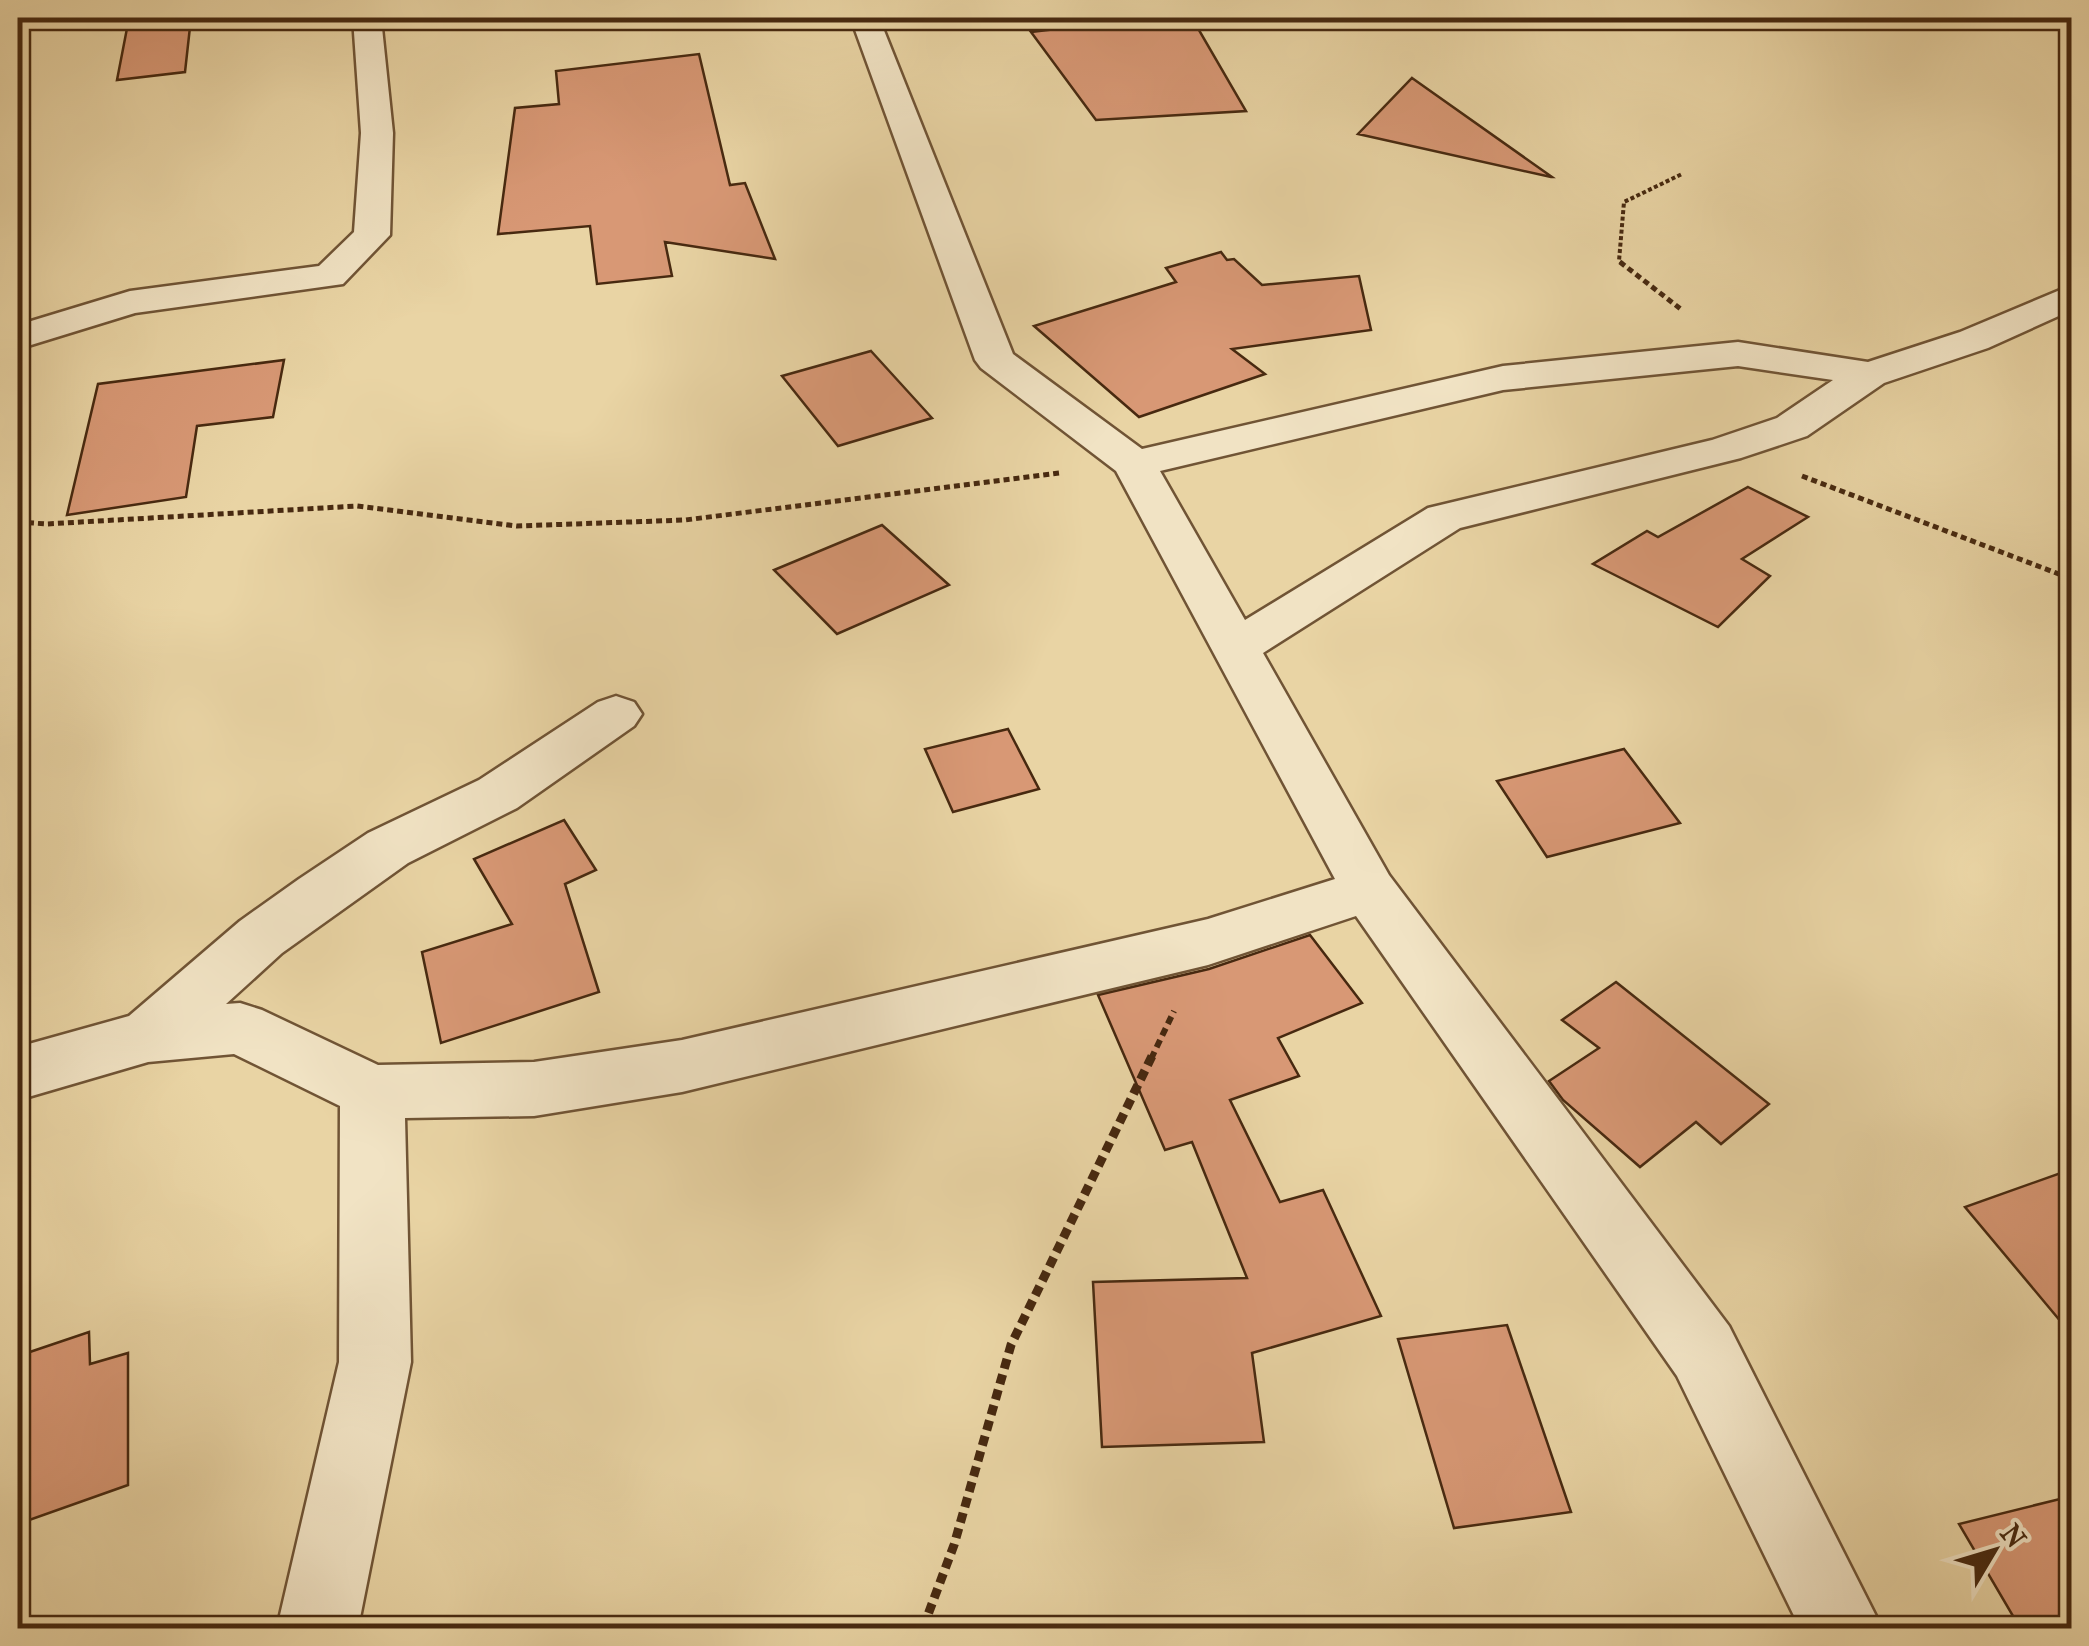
<svg xmlns="http://www.w3.org/2000/svg" width="2089" height="1646" viewBox="0 0 2089 1646" font-family="'IM FELL French Canon',serif">
	<rect width="100%" height="100%" fill="#e9d4a4"/>
	<filter id="stains"><feTurbulence type="fractalNoise" baseFrequency=".002" numOctaves="4"/><feColorMatrix values="0 0 0 0 .2 0 0 0 0 .09 0 0 0 0 .02 0 0 0 .5 -.17"/></filter>
	<radialGradient id="worn" r=".72"><stop offset=".6" stop-color="#630" stop-opacity="0"/><stop offset="1" stop-color="#630" stop-opacity=".3"/></radialGradient>
	<path fill="#d89875" stroke="#472910" stroke-width="2.5" d="M129,18h62l-6,54 -68,8z
		M1149,18h43l54,93 -150,9 -65,-88z
		M699,54l31,131 15,-2 30,76 -110,-17 7,34 -75,8 -7,-58 -92,8 17,-126 44,-4 -3,-33z
		M1412,78l140,99h-1l-193,-43z
		M1221,252l6,8 7,-1 28,26 97,-9 12,54 -139,19 33,25 -126,43 -105,-91 142,-44 -10,-14z
		M871,351l61,67 -94,28 -56,-70z
		M284,360l-11,57 -76,9 -11,71 -119,18 31,-131z
		M1748,487l60,30 -66,42 28,17 -52,51 -125,-63 54,-33 11,6z
		M882,525l67,60 -112,49 -63,-64z
		M1008,729l31,60 -86,23 -28,-63z
		M1624,749l56,74 -133,34 -50,-76z
		M564,820l32,50 -31,14 34,108 -158,51 -19,-91 90,-28 -38,-65z
		M1310,935l52,68 -84,35 21,38 -69,24 50,102 43,-12 58,126 -129,37 12,89 -162,5 -9,-165 154,-4 -55,-136 -27,8 -67,-155 111,-26z
		M1616,982l153,122 -48,40 -25,-22 -56,45 -77,-67 -14,-19 50,-33 -37,-28z
		M2072,1169v166l-107,-128z
		M1507,1325l64,187 -117,16 -56,-189z
		M89,1332l1,32 38,-11v132l-110,39v-168z
		M2072,1496v132h-52l-61,-104z"/>
	<g fill="none" stroke-linecap="round" stroke-linejoin="round">
		<g stroke="#705435" stroke-width="5">
			<path id="minor" d="M353,18h28l12,115 -3,102 -47,49 -208,29 -117,36v-24l112,-34 189,-25 35,-34 7,-99z
				M847,18h31l3,5 132,331 129,95 361,-83 235,-24 130,20 92,-30 112,-47v25l-84,38 -104,35 -77,53 -66,22 -281,70 -197,125 126,222 340,451 153,302h-82l-123,-252 -321,-460 -148,49 -526,127 -148,24 -129,2 6,244 -53,266h-81l62,-266 1,-256 -106,-52 -86,8 -130,38v-53l111,-31 111,-95 59,-42 69,-46 111,-53 119,-78 18,-6 18,6 8,12 -8,12 -117,82 -109,55 -126,90 -56,51 14,-1 22,7 116,55 156,-3 148,-22 526,-121 127,-40 -219,-408 -135,-103 -6,-8 -121,-333zM1738,366l95,14 -56,38 -65,22 -284,68 -183,112 -85,-149 343,-81z"/>
		</g>
		<path stroke="#472910" stroke-width="4" stroke-dasharray="4 2.5" stroke-linecap="butt" d="M1623,264l-4,-3 5,-59 58,-28"/>
		<path stroke="#472910" stroke-width="5" stroke-dasharray="6 4" stroke-linecap="butt" d="M1620,262l62,48
			M1802,476l270,103
			M18,522l29,2 310,-18 160,20 168,-6 374,-47"/>
		<path stroke="#472910" stroke-width="6" stroke-dasharray="8 5" stroke-linecap="butt" d="M1151,1059l23,-48"/>
		<path stroke="#472910" stroke-width="9" stroke-dasharray="10 6" stroke-linecap="butt" d="M923,1628l31,-83 57,-200 141,-289"/>
		<use href="#minor" fill="#f1e3c4" fill-rule="evenodd"/>
	</g>
	<rect width="2089" height="1646" fill="none" stroke="#e9d4a4" stroke-width="60"/>
	<rect x="20" y="20" width="2049" height="1606" fill="none" stroke="#472910" stroke-width="5"/>
	<rect x="30" y="30" width="2029" height="1586" fill="none" stroke="#472910" stroke-width="2.5"/>
	<g transform="translate(1994 1551) rotate(52)" stroke="#f1e3c4" stroke-width="8" paint-order="stroke">
	<path d="M0-8L18 38L0 25L-18 38Z" fill="#472910"/>
	<text y="-15" font-size="28" font-weight="bold" text-anchor="middle" fill="#472910">N</text>
	</g>
	<rect width="100%" height="100%" filter="url(#stains)"/>
	<rect width="100%" height="100%" fill="url(#worn)"/>
</svg>
